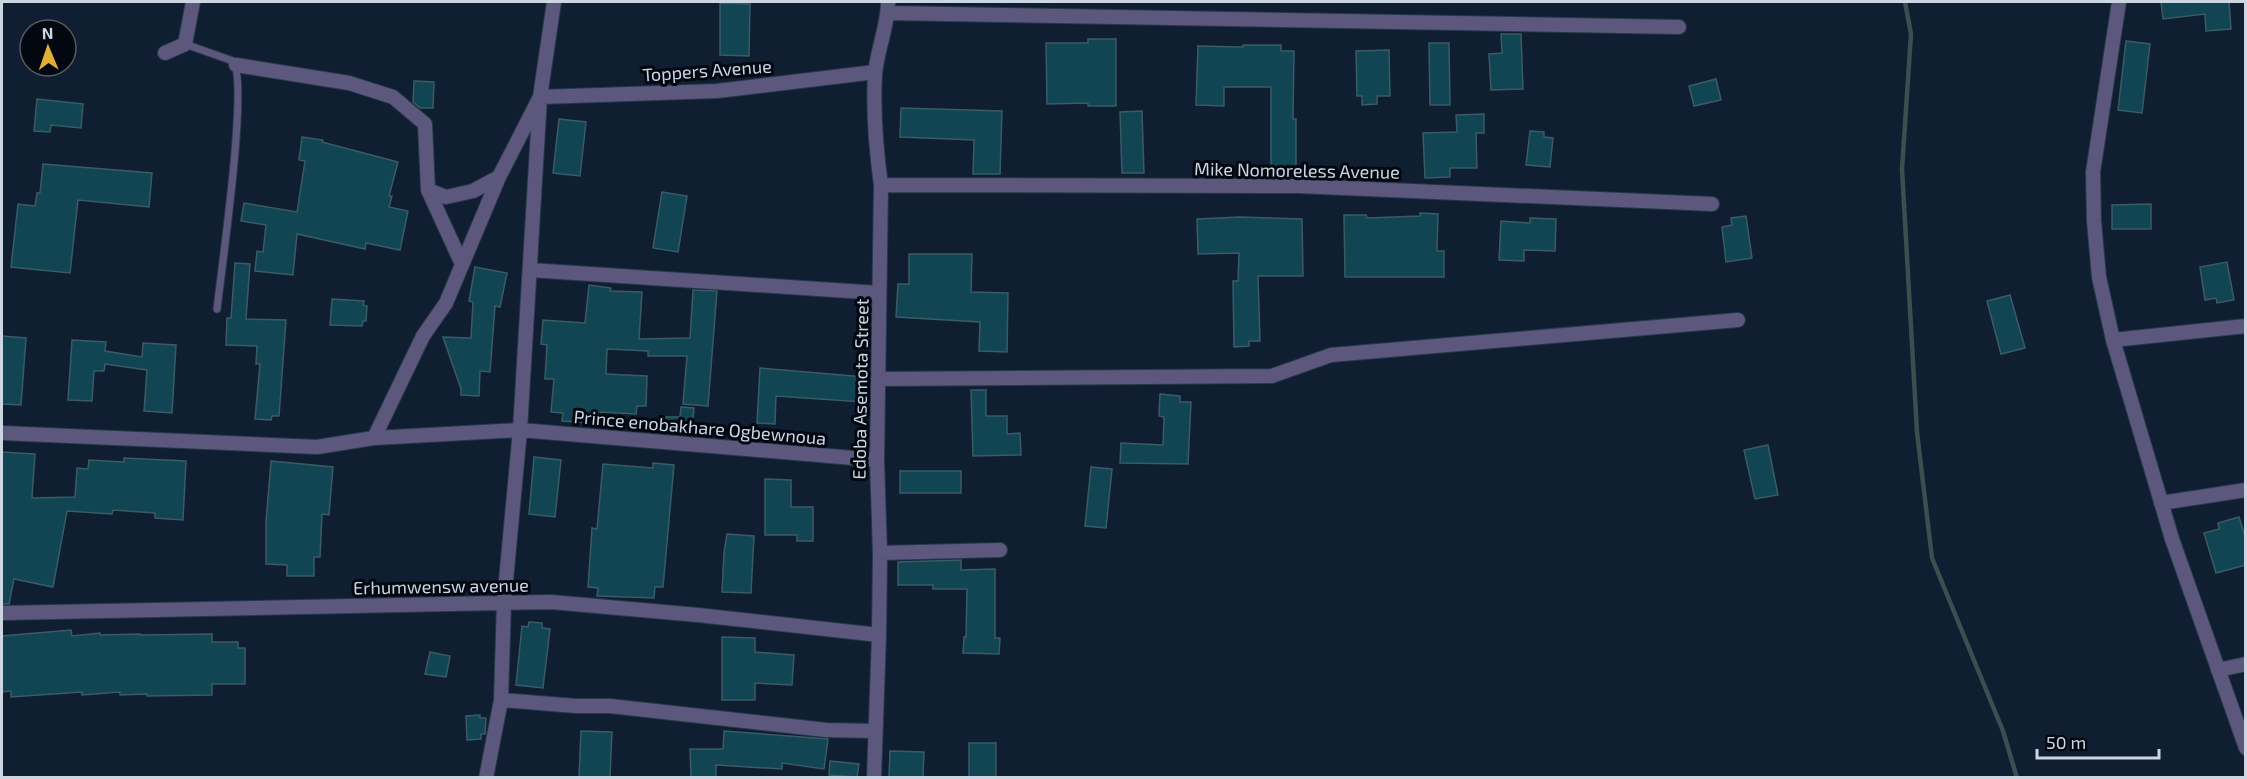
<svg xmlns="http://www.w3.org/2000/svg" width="2247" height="779" viewBox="0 0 2247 779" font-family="'Exo 2',sans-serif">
	<rect width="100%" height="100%" fill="#0f1e31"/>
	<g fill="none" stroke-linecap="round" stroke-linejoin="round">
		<path stroke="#3d4e50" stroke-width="4.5" d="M1905,2l6,32 -9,135 15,263 15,126 71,173 14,47"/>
	</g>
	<path fill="#124554" stroke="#3a5b66" stroke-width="1.5" d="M2161,2h68l2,27 -25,2 -1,-17 -42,5z
		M720,3l30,1 -1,52 -29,-1z
		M1501,34h20l2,55 -32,1 -2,-36 13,-1z
		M1088,39h28v67h-28v-3l-41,1 -1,-61h42z
		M2126,41l24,3 -8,69 -24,-3z
		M1429,43h20l1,62h-20z
		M1243,45h38v6h13l-1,68h3v58h-25v-90h-47v19l-28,-1 2,-59 45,1z
		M1389,50l1,46h-13v8l-15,1v-9h-5l-1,-45z
		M1716,79l5,21 -27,6 -5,-20z
		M414,81l20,1 -1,26h-13l-7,-6z
		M37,99l46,5 -2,24 -30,-3 -1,7 -16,-1z
		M901,108l101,3 -2,63h-27l1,-34 -74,-3z
		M1142,111l2,62h-22l-2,-61z
		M1484,114v19h-8l1,35h-27v9l-25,1 -2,-45 34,-1 -1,-17z
		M559,119l27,3 -6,54 -27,-3z
		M1530,131l14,1v5l9,1 -3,29 -24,-2z
		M302,137l21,3 -1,2 76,20 -9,34h3l-3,11 19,4 -8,39 -34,-7 -1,6 -68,-15 -4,41 -38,-4 2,-20 6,1 3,-27 -25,-4 3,-18 53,9 8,-51 -6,-1z
		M43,164l109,9 -3,34 -71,-7 -8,73 -59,-6 7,-63 17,2 2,-13h3z
		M662,192l25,4 -9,56 -25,-4z
		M2151,204v25h-39v-24z
		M1420,213l18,1 -1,37h7v26h-99l-1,-62h22l1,3 53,-2z
		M1746,216l6,42 -26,4 -4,-35 10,-2 -1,-7z
		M1240,217l62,2 1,57h-45l2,65h-11v5l-15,1 -1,-66h5l1,-28 -41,1 -1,-35z
		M1530,218l26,1 -1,32 -31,-1v11l-25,-1 2,-39 29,2z
		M909,254h63l-1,38 37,1 -1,59 -28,-1 1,-29 -84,-5 2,-33h11z
		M2227,262l7,38 -17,3 -1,-5 -11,2 -5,-33z
		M235,263l15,1 -4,55 40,1 -7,96h-7l-1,4 -16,-1 5,-55h-4l1,-18 -31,-1 1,-27h4z
		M475,267l32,6 -7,34 -5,-1 -5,66 -10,-1 -1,25 -18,-1v-6l-18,-52 28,1 2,-36 -4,-1z
		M589,285l22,3 -1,3 32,1 -3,47 51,-1 3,-48 24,1 -9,115 -25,-2 4,-48h-39v-5l-41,-2 -1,25 41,2 -1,30h-9l-1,8 -35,-2 -1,12 -38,-3 1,-8 -12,-1 3,-33h-9l2,-34 -6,-1 2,-24 42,3z
		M2010,295l15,53 -24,6 -14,-53z
		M332,299l32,2 -1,4 4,1 -1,15h-3l-1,5 -32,-1z
		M2,336l24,2 -5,67 -19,-1z
		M72,340l34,2 -1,9 37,6 1,-14 33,2 -4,68 -28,-2 3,-41 -42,-6 -1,7h-10l-2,30 -24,-1z
		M760,368l105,9 -2,25 -87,-6 -1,28 -18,-1z
		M971,390h15v26h21v18l13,-1 1,22 -48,1z
		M1160,394l20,2v6h11l-3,62 -68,-1 1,-20 42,2 1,-28 -5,-1z
		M681,407l13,1 -2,24 -27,-2 1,-13h14z
		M1768,445l10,50 -23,4 -11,-49z
		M2,452l33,2 -3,44 43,-1 2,-29 11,1 1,-9 35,2v-4l62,3 -3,59 -28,-2v-5l-42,-3 -1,4 -45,-3 -14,76 -39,-8 -5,25h-7z
		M534,457l27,3 -6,57 -26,-3z
		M271,461l62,6 -4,48 -7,-1 -2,43h-6v19h-27v-11l-21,-1v-42z
		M653,463l21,2 -11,122h-8l-1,11 -57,-2 1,-8 -10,-1 4,-59 5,1 6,-65 50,4z
		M1091,467l21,2 -6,59 -21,-2z
		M900,471h61v22h-61z
		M765,479l26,1v27h22v34h-16v-6h-32z
		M2239,517l7,23v25l-30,8 -12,-40 15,-4 -1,-6z
		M727,534l27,2 -3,57 -29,-1 2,-39z
		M961,560v10l34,-1v69h5l-1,16 -36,-1 1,-16h2l1,-48h-34v-4h-35v-23z
		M529,622l13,1v5l8,1 -7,59 -27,-3 6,-59 6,1z
		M71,630l1,6 28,-3v2l40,-1v1l72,-1v8h26v6h7v36h-33v11l-65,1v-2l-27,1v-3l-38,3v-3l-71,5v-6l-9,1v-56z
		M722,637l33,1v14l39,3 -2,30 -37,-2v17h-33z
		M430,652l20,4 -4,21 -21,-3z
		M480,715v3h6l-1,16h-4v5l-14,1 -1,-24z
		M581,731l31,1 -2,45h-31z
		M724,731l104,8 -4,30 -42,-6v6l-66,-4v12h-25l-1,-28h33z
		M969,743h27v34h-27z
		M890,751l34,1 -1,25h-34z
		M830,761l29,3 -2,13 -28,-2z"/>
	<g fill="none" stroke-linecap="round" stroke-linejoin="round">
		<g stroke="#29384a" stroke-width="9">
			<path id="service" d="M185,44l48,17c16,20 -12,211 -16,248"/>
		</g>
		<g stroke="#29384a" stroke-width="16">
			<path id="minor" d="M2119,2l-26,170 1,49 5,56 14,63 59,199 74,209
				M888,13l791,14
				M165,53l20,-9 8,-42
				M236,65l113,18 44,14 32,27 3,66 34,74
				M881,185l417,1 414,18
				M428,190l18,7 27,-6 26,-14
				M530,270l349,23
				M2113,340l133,-14
				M878,379l394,-3 59,-21 407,-35
				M2,433l315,14 57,-9 146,-8 357,30
				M374,438l49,-102 23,-33 53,-126 41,-80 177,-6 158,-19
				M2161,503l85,-13
				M880,553l120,-3
				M2,613l549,-11 147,13 181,20
				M2218,670l28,-6
				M501,700l75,6h34l216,24 49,1
				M486,778l15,-78 3,-98 16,-172 20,-333 14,-95
				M874,778l5,-143 1,-82 -3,-93 4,-275c-5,-36 -8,-75 -6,-111 2,-24 13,-48 13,-72"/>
		</g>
		<use href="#service" stroke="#5c587d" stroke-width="7"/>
		<use href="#minor" stroke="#5c587d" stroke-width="14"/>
	</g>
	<g text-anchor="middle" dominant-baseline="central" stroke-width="6" stroke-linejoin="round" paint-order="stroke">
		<g font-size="18" fill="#ccd6e3" stroke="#030810">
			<text transform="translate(707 70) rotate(-4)">Toppers Avenue</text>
			<text transform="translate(1297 170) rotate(1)">Mike Nomoreless Avenue</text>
			<text transform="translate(860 389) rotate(-89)">Edoba Asemota Street</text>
			<text transform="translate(700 427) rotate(5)">Prince enobakhare Ogbewnoua</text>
			<text transform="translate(441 586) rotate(-1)">Erhumwensw avenue</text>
		</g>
	</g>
	<rect width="2247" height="779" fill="none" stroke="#ccd6e3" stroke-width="6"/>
	<g transform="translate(48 48) rotate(358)"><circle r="28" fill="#030810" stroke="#535a64" stroke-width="1.5"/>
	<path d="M0-4.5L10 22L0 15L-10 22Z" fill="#e0b034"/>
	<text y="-9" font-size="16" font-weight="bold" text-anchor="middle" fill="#ccd6e3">N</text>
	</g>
	<path d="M2037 749v9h122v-9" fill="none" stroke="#ccd6e3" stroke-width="3"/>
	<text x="2046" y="749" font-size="18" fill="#ccd6e3" stroke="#030810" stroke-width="4.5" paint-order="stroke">50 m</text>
</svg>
